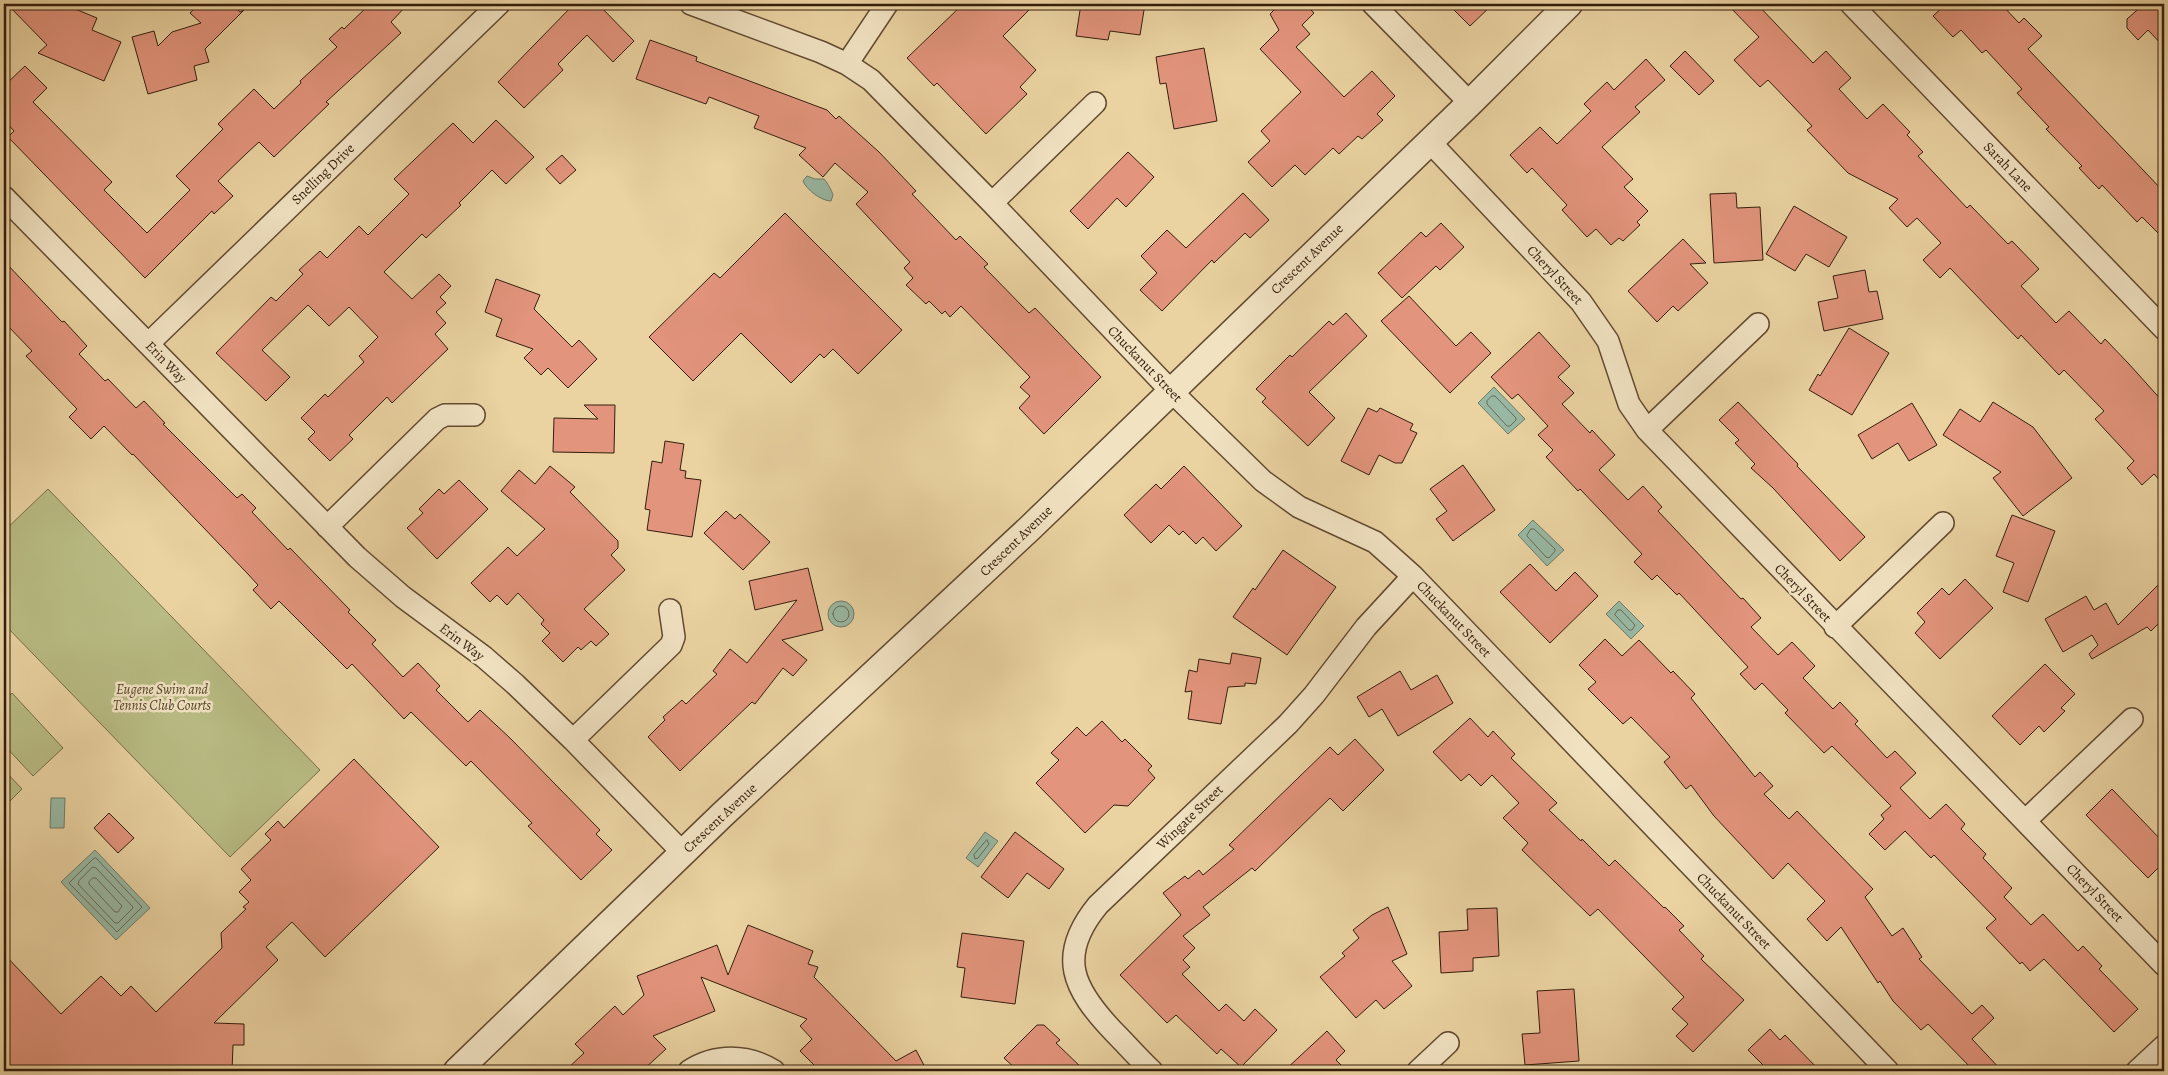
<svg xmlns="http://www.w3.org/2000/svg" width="2168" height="1075" viewBox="0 0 2168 1075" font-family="Alegreya,serif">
	<rect width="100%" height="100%" fill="#ead2a1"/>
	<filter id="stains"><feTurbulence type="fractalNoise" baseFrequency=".004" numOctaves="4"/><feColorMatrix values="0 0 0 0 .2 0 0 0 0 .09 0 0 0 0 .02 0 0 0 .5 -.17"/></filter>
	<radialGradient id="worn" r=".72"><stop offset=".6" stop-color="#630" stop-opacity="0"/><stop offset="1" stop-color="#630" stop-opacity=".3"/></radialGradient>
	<path fill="#b8bb83" stroke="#766c48" d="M48,489l272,281 -90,87 -226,-233v-93z
		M12,693l51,55 -30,28 -29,-31v-44z
		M4,770l18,19 -18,18z"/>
	<path fill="#98b8a3" stroke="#707a67" d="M807,176l8,3h9c3,3 8,12 9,16l-2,6c-10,0 -25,-12 -28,-20z
		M1494,387l31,32 -17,15 -30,-31z
		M1533,520l31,30 -17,16 -29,-31z
		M828 614a13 13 0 1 1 26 0a13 13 0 1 1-26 0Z
		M1619,601l25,25 -13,13 -25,-25z
		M51,798h14l-1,30h-14z
		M985,832l13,9 -20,26 -12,-9z
		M95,850l55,58 -34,32 -55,-58z"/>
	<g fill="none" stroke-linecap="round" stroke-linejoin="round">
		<path stroke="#666b58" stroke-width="1" d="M1492,396h3l21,22v2l-6,6h-3l-20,-22v-3z
			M1531,529h3l21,20v2l-6,7 -3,-1 -19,-21z
			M833 614a8 8 0 1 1 16 0a8 8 0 1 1-16 0Z
			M1618,610h3l14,15 -3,5h-3l-14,-15z
			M987,840l2,4 -11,14 -3,1 -1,-4z
			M96,858l46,49 -25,25 -48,-49 24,-24z
			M93,867l3,1 37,39 -1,2 -14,14h-3l-37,-39 1,-3z
			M93,878h3l26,28 -4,6h-3l-26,-28v-2z"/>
	</g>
	<path fill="#e2947c" stroke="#341e0c" d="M7,4h56l34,14 -5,12 29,12 -17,39 -66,-28 9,-8z
		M199,4h34l7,8 4,-2 -39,39 4,13 -15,4 3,14 -49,14 -16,-57 22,-6 4,15 14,-14 29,-9 -11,-10z
		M370,4h38l-17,18 10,11 -75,69 3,2 -55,53 -15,-15 -12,11 -29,28 15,15 -19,18 -2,-3 -67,67 -137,-141 6,-6 -10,-11v-34l21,-20 22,22 -14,14 79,80 -8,8 43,43 43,-43 -14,-14 47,-47 -5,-5 36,-35 20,20 27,-26 -1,-2 37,-34 -8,-8 13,-12 2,2z
		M574,4h24l36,37 -21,21 -26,-27 -29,29 5,6 -39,38 -26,-26z
		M963,4h72l-32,32 33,34 -16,17 7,7 -41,40 -49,-51 -3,3 -27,-28z
		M1081,4h64l-5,31 -30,-4 -2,9 -32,-4z
		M1280,4h25l9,9 -12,12 8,9 -14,13 48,50 28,-26 23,25 -18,18 6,6 -21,19 -4,-3 -19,18 -6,-6 -28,27 -10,-10 -23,22 -24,-25 22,-21 -9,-10 40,-39 -41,-43 19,-19 -9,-16z
		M1448,4h45l-23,22z
		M1727,4h30l56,59 13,-12 25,27 -12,11 28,30 16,-15 27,28 -3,3 16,17 -5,4 49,52 3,-3 38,39 4,-3 27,28 -18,17 35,37 13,-12 32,33 4,-5 24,25 35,39v82l-10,-11 -12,11 -15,-17 7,-7 -39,-42 9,-8 -40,-41 -5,5 -38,-40 -3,4 -68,-71 -10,10 -17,-18 18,-17 -24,-25 -10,9 -18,-19 9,-9 -50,-26 -41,-43 5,-4 -44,-46 -8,7 -26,-27 25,-23z
		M1946,4h55l18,19 5,-5 18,18 -14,13 136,143v47l-22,-22 -5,5 -35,-37 -3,4 -20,-21 3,-2 -36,-37 3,-2 -32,-34 5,-4 -36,-39 -4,3 -21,-23 -8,7 -20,-21z
		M2144,4h20v43l-16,-17 -10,10 -11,-12v-9z
		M650,40l47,17 -1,4 131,49 9,9 3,-3 40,36 37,39 -4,3 44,46 4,-4 28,28 -4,3 45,46 6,-5 66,69 -57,57 -25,-26 11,-12 -10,-9 10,-10 -69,-71 -11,11 -5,-6 -3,3 -13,-13 -3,3 -20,-19 7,-7 -9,-10 6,-6 -54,-58 12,-12 -33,-29 -12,14 -24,-22 7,-7 -52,-20 5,-12 -50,-19 -3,7 -70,-25z
		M1204,48l13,73 -43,8 -8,-46 -6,1 -4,-27z
		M1685,51l29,30 -15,14 -29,-29z
		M1646,59l19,21 -30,27 5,5 -38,35 31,32 -9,8 24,24 -11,11 3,3 -17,16 -4,-3 -8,7 -15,-16 -9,8 -25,-27 5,-5 -35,-37 -5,5 -17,-18 30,-28 17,17 34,-33 -7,-7 23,-22 7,8z
		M496,120l38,37 -28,27 -14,-14 -33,33 2,2 -35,33 -4,-4 -38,38 28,27 27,-25 12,12 -11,11 6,6 -10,9 10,11 -11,11 13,15 -56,54 -5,-6 -38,38 4,4 -23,22 -22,-22 7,-7 -14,-14 24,-24 3,3 36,-35 -5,-6 19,-19 -29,-30 -20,19 -21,-21 -46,45 28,27 -24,24 -50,-48 55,-56 5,4 27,-27 -4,-4 21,-19 7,7 32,-32 9,9 41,-41 -15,-15 59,-56 20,20z
		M1128,152l26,25 -28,30 -9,-9 -29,31 -18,-18z
		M562,155l14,15 -16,14 -14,-15z
		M1243,193l26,27 -19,18 -5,-5 -31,30 -2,-3 -50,51 -22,-21 17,-17 -16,-17 26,-26 19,18z
		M1736,193l1,15 23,-1 3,53 -49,3 -4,-69z
		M1794,206l53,31 -18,30 -23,-13 -11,17 -29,-17z
		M785,213l117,117 -44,44 -25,-25 -9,9 -4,-4 -29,29 -50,-50 -48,48 -44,-44 65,-64 6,5z
		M1441,223l23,24 -24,23 -4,-4 -34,32 -24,-25 43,-41 5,5z
		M1683,239l23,24 -16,1 18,19 -30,28 -5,-5 -16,16 -29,-31z
		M4,261l58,61 2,-1 23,25 -8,8 26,27 3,-2 28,29 8,-7 21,22 -2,1 74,74 5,-4 14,14 -4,4 36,38 2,-2 60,62 -2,2 28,28 -4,4 31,33 15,-14 22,23 -4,4 32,32 12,-12 31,29 89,91 -4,4 16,16 -31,30 -53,-54 4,-3 -61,-62 -5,5 -55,-54 -7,7 -52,-55 -5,5 -68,-68 -8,8 -18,-19 5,-5 -12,-13 -113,-118 -1,1 -28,-29 -13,13 -22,-22 8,-8 -51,-53 6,-5 -28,-29z
		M1865,270l4,22 8,-1 6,28 -59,12 -6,-29 20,-4 -5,-22z
		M496,279l44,16 -6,14 38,38 7,-7 18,19 -29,29 -20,-20 -7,7 -17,-17 9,-9 -37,-13 6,-17 -17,-7z
		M1409,296l47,50 15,-14 20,21 -41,40 -69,-72z
		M1346,313l21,23 -58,56 26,26 -27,28 -46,-44 4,-4 -10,-9 34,-34 2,2 37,-36 4,4z
		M1849,328l40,25 -37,62 -43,-25 9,-16 2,2z
		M1539,332l31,34 -12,11 16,16 -12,11 28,29 2,-3 23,25 -16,15 29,30 15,-14 19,21 -4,4 83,88 2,-1 18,20 -10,9 27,28 14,-13 23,24 -12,12 30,31 7,-7 18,19 -3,3 32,34 8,-7 21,22 -16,15 30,31 16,-15 19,20 -4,5 25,25 -3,4 29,30 -8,9 27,28 12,-11 35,37 5,-5 19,20 -3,3 39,40 -24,23 -70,-73 -14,12 -8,-9 -2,2 -34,-36 10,-9 -62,-64 -3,3 -26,-27 -20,19 -16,-16 15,-15 -3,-4 10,-9 -59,-60 -8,7 -39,-40 3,-3 -26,-27 -7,7 -15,-16 8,-7 -69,-74 -2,2 -20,-20 -5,5 -18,-18 8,-8 -62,-65 -2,2 -32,-34 7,-7 -15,-15 10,-9 -30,-32 -6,5 -21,-22z
		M1738,402l60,62 -1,2 68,71 -25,24 -67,-73 -22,-20 4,-4 -20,-21 4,-3 -20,-20z
		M1993,402l40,25 39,51 -49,38 -30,-38 8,-6 -58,-37 17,-26 20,13z
		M1912,403l25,42 -28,16 -11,-18 -26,16 -14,-24z
		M584,405h31l-1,48 -61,-1 1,-34 44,1z
		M1368,408l9,4 3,-4 33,16 -3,6 7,3 -15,30h-7l-16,-8 -10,20 -28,-14z
		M665,441l19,3 -4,26 6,1 -1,7 16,2 -9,57 -45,-7 3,-20 -5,-1 7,-48 10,2z
		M1463,465l32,45 -42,31 -17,-22 11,-8 -17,-22z
		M550,466l25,21 -5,5 48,49v7l-7,7 14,15 -41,39 25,25 -13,12 -5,-5 -10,9 -3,-3 -15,15 -21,-21 8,-8 -9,-9 3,-4 -26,-27 -11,12 -10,-10 -7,7 -19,-19 37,-36 9,9 28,-27 -44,-38 18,-21 16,14z
		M1184,466l58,60 -26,25 -13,-14 -7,7 -13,-13 -4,4 -10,-10 -18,18 -27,-28 32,-31 5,5z
		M459,480l29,29 -51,50 -30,-31 16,-15 -4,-4 20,-20 5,5z
		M726,511l9,8 5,-5 30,28 -27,28 -39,-37z
		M2012,515l43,16 -27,71 -25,-10 11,-29 -18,-7z
		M1283,550l53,37 -49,68 -54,-38 20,-29 2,2z
		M1530,564l26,27 19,-19 23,24 -48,47 -50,-51z
		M808,568l15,62 -41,10 25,20 -14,16 -10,-8 -28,36 -3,-2 -72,69 -32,-34 17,-17 -2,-3 19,-17 4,4 31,-30 -4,-3 17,-22 17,14 50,-63 -42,10 -6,-29z
		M1965,579l28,29 -53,51 -25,-26 10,-11 -8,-9 25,-25 7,7z
		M2164,579v39l-13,13 -4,-4 -55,32 -3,-5 9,-9 -6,-10 -29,17 -18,-33 41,-23 8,14 12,-7 12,22z
		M1605,639l17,17 17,-16 32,33 2,-2 22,23 -4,4 64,79 5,-5 13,14 -9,8 25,25 8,-8 76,78 -8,8 27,39 11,-8 19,29 -3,2 53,55 10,-9 12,13 -22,21 30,32h-28l-46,-47 -7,6 -28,-29 -13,-20 -2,2 -37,-56 -14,14 -20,-22 18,-18 -37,-38 -15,16 -59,-63 -23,-31 -5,4 -22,-27 6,-5 -39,-40 -8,7 -35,-35 8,-7 -17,-17z
		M1232,653l29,5 -5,26 -11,-1v3l-17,1 -7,37 -33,-5 4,-28 -7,1 4,-22 8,2 2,-13 31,5z
		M2045,664l30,30 -14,14 4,3 -21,21 -5,-6 -19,19 -28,-29z
		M1400,671l11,19 26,-15 16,28 -55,33 -16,-27 -13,8 -12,-20z
		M1470,718l18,19 5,-6 22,23 -4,4 46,45 -8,7 32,31 1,-2 27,27 6,-6 49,48 1,-1 19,19 -5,4 25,26 -3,3 43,41 -51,52 -17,-16 12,-12 -16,-15 12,-12 -86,-88 -8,7 -68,-66 6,-7 -25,-25 16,-15 -27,-28 -11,11 -12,-12 -8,7 -28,-29z
		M1102,721l20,21 3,-3 27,27 -4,4 7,8 -27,28 -14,-1 -29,28 -49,-50 23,-23 -8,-7 26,-26 9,9z
		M1355,739l29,31 -41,41 -13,-13 -75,73 -3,-3 -49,39 7,8 -27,21 12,12 -12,12 7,7 -8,7 37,37 7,-7 18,17 11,-12 22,21 -36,37 -20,-18 -4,5 -41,-39 -9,8 -47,-48 61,-60 -18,-22 22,-17 3,3 11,-9 4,5 31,-26 -5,-4 101,-98 8,8z
		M354,759l85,88 -114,110 -33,-35 -26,25 12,13 -64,63 30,1v21h-11l-1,26h-228v-117l57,60 40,-38 20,20 10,-10 25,26 66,-64 -1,-15 25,-24 -3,-2 6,-5 -10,-10 12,-12 -10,-11 30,-29 -6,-6 13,-13 6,7z
		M2112,789l52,54v19l-16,16 -62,-63z
		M109,813l25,25 -16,15 -24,-25z
		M1015,832l49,37 -15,20 -22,-16 -19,25 -27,-21z
		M1388,907l19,47 -15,7 20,25 -28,23 -8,-9 -20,18 -36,-41 25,-21 -3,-3 17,-15 -6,-8 19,-15z
		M1497,908l2,48 -26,2v13l-32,2 -2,-41 29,-2 -1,-21z
		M748,925l65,26 -5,13 10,3 -4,10 82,84 20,-11 11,21h-107l-20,-20 12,-12 -12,-13 7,-7 -106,-42 14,34 -62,25 13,13 -24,22h-77l19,-18 -9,-9 40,-38 8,9 21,-20 -7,-19 80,-31 11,30z
		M962,933l62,8 -9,63 -54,-7 4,-29 -8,-1z
		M1574,989l5,72 -54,4 -3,-31 18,-1 -3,-42z
		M1037,1025h7l16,15 -4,3 29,28h-67l-14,-13z
		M1770,1029l10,11 5,-5 35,36h-51l-21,-21z
		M1327,1031l18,20 -9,9 11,11h-63z"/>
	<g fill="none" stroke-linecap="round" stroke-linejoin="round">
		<g stroke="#624b31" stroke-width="24">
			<path id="minor" d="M691,4l130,48 26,12 24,16 121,123 179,188 92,90 36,26 76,35 38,34 475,495
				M1373,4l97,99
				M1851,4l313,325
				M847,64l40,-60
				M1429,141l152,161 27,39 21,63 18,26 517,535
				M4,197l353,360 46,40 81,60 31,27 58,56 110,113
				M992,203l103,-100
				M148,344l351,-340
				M1647,430l111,-106
				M327,527l110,-108 8,-4h29
				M1835,627l108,-104
				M573,740l98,-95 3,-8 -4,-27
				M2025,821l107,-102
				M689,1071c26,-17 58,-17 85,0
				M1152,1071c-13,-12 -25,-26 -38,-39 -41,-43 -58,-76 -16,-127l190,-181 26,-29 52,-68 47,-51
				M1418,1071l30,-28
				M2137,1071l27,-25"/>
		</g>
		<g stroke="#624b31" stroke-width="29">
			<path id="tertiary" d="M457,1071l265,-256 308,-287 440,-425 99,-99"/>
		</g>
		<use href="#minor" stroke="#f1e2c2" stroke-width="21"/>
		<use href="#tertiary" stroke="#f1e2c2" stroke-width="26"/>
	</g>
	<g text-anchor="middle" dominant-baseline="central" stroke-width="5" stroke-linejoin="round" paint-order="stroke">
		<g font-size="14" fill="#341e0c" stroke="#f1e2c2">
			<text transform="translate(2008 167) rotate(46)">Sarah Lane</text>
			<text transform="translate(323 174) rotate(-44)">Snelling Drive</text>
			<text transform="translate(1307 259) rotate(-44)">Crescent Avenue</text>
			<text transform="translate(1555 275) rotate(47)">Cheryl Street</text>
			<text transform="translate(166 362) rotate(46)">Erin Way</text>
			<text transform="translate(1145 364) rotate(46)">Chuckanut Street</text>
			<text transform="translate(1016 541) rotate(-44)">Crescent Avenue</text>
			<text transform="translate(1803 593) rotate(46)">Cheryl Street</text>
			<text transform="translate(1454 619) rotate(46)">Chuckanut Street</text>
			<text transform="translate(462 642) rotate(37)">Erin Way</text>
			<text transform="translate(1190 817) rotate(-44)">Wingate Street</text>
			<text transform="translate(720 818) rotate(-43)">Crescent Avenue</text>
			<text transform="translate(2095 893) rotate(46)">Cheryl Street</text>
			<text transform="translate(1734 911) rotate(46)">Chuckanut Street</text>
		</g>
		<g font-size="14" font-style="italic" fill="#55452a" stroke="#f1e2c2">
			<text x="162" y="689">Eugene Swim and<tspan x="162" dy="16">Tennis Club Courts</tspan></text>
		</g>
	</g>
	<rect width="2168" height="1075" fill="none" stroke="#ead2a1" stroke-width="20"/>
	<rect x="5" y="5" width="2158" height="1065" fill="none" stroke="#341e0c" stroke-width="2.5"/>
	<rect x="10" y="10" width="2148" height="1055" fill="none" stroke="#341e0c"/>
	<rect width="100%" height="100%" filter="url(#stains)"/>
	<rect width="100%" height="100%" fill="url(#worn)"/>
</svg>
